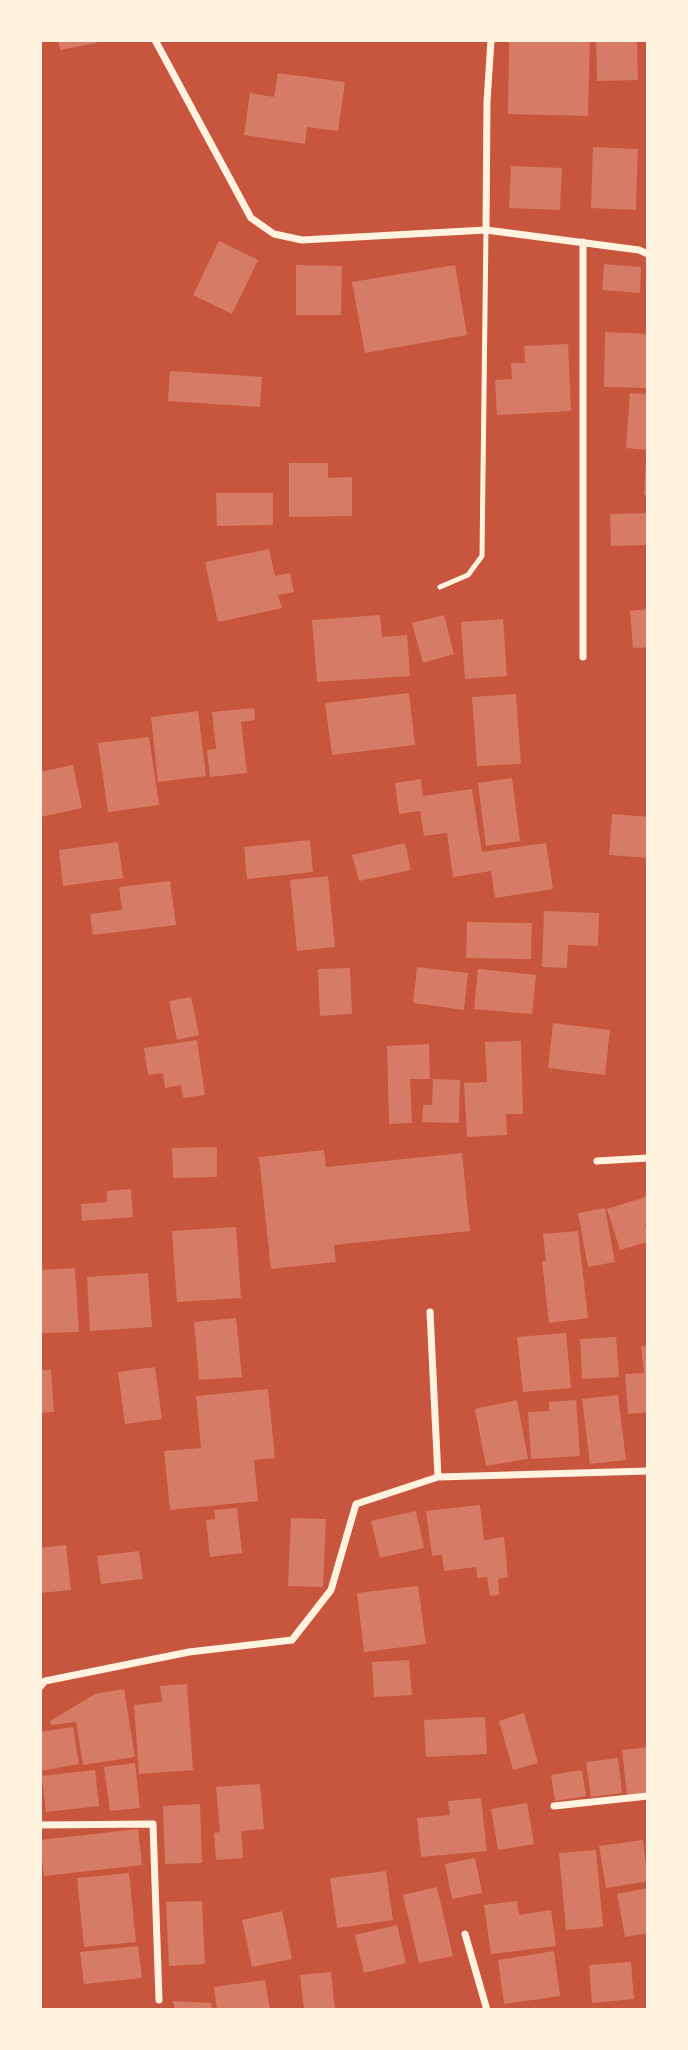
<svg xmlns="http://www.w3.org/2000/svg" width="688" height="2050" viewBox="0 0 688 2050" font-family="'Public Sans',sans-serif">
	<rect width="100%" height="100%" fill="#c8553d"/>
	<path fill="#d67c66" d="M58,40h38l1,3 -37,7z
		M509,40h81l-2,76 -80,-2z
		M596,40h41l1,40 -41,1z
		M278,73l67,9 -7,49 -31,-4 -2,17 -61,-9 6,-42 24,4z
		M593,147l45,2 -2,61 -45,-2z
		M511,166l51,2 -2,42 -51,-2z
		M219,241l39,19 -26,54 -39,-19z
		M604,264l37,3 -1,26 -38,-3z
		M296,265l46,1 -1,49h-45z
		M455,265l12,70 -102,18 -13,-71z
		M605,332l43,2v54l-44,-1z
		M568,344l3,67 -74,4 -2,-35 17,-1 -1,-16h14l-1,-17z
		M170,371l92,6 -2,30 -92,-6z
		M630,393l18,1v56l-22,-2z
		M646,459h2v36h-4z
		M289,463h39v15l24,-1v39l-63,1z
		M216,493h57v32l-56,1z
		M648,513v32l-37,1 -1,-32z
		M269,549l6,27 15,-3 4,19 -16,3 4,13 -64,14 -13,-60z
		M648,609v38l-15,1 -3,-37z
		M380,615l2,22 25,-2 3,41 -93,6 -5,-62z
		M444,615l10,39 -31,9 -11,-40z
		M503,619l4,57 -42,3 -4,-57z
		M409,693l6,52 -83,10 -7,-52z
		M516,694l5,70 -44,2 -5,-69z
		M254,708l1,12 -14,2 6,51 -37,4 -3,-27 9,-1 -4,-37z
		M198,711l8,65 -48,6 -7,-65z
		M149,737l10,68 -51,7 -10,-69z
		M73,765l9,43 -42,9v-45z
		M512,778l8,63 -34,5 -8,-63z
		M421,779l2,17 49,-7 10,63 64,-9 7,46 -58,9 -4,-27 -38,6 -6,-44 -23,3 -4,-25 -21,3 -4,-31z
		M612,814l36,3v41l-39,-3z
		M310,840l3,32 -66,7 -3,-32z
		M118,842l5,36 -60,8 -4,-36z
		M405,843l6,27 -52,11 -7,-26z
		M328,876l7,71 -38,4 -7,-71z
		M170,881l6,44 -83,10 -3,-21 32,-4 -3,-23z
		M544,911l55,2 -1,33 -30,-1 -1,23 -25,-1z
		M467,922l65,1 -1,36 -65,-1z
		M417,967l51,6 -4,37 -51,-7z
		M350,968l2,46 -32,2 -2,-47z
		M478,969l58,6 -4,39 -58,-5z
		M191,997l8,38 -22,5 -8,-39z
		M553,1023l57,7 -5,45 -57,-7z
		M197,1040l8,55 -22,3 -2,-13 -16,3 -2,-15 -15,2 -4,-27z
		M521,1041l2,73h-17l1,21 -40,2 -3,-54 23,-1 -2,-40z
		M429,1044l1,35h-20l2,44 -23,1 -2,-78z
		M433,1079l27,1 -1,43 -37,-1 1,-17h9z
		M217,1147v30l-44,1 -1,-30z
		M324,1150l2,17 136,-14 8,78 -136,14 2,17 -65,7 -12,-112z
		M131,1189l2,28 -51,4 -1,-17 26,-2v-11z
		M648,1196v27l-3,1 3,18 -28,8 -13,-41z
		M605,1208l10,54 -27,5 -10,-54z
		M236,1227l5,71 -64,4 -5,-71z
		M578,1231l10,87 -39,5 -7,-62h4l-3,-27z
		M75,1268l4,64 -39,1v-63z
		M148,1273l4,54 -62,4 -3,-54z
		M236,1318l6,59 -43,3 -5,-58z
		M566,1333l5,55 -48,4 -6,-55z
		M616,1337l3,40 -37,2 -2,-40z
		M641,1346h7v66l-20,2 -3,-40 19,-1z
		M155,1367l7,52 -37,5 -7,-52z
		M40,1370h11l3,42 -14,1z
		M268,1389l7,69 -21,2 4,41 -88,9 -6,-59 37,-3 -5,-52z
		M618,1395l8,65 -36,4 -8,-65z
		M517,1400l11,59 -42,7 -11,-57z
		M576,1400l4,56 -49,3 -3,-47 21,-1v-9z
		M480,1505l4,35 20,-3 4,40 -10,2 1,16 -9,1 -3,-19 -10,1 -1,-11 -32,4 -2,-16 -10,1 -6,-45z
		M237,1508l5,45 -32,4 -4,-37 9,-1 -1,-9z
		M416,1511l8,37 -44,10 -9,-37z
		M291,1518l35,1 -3,68 -35,-1z
		M66,1545l5,45 -31,3v-45z
		M139,1551l4,28 -42,5 -4,-28z
		M418,1586l8,58 -62,8 -7,-59z
		M409,1660l3,35 -38,2 -2,-35z
		M187,1684l6,86 -54,4 -5,-69 28,-3 -2,-16z
		M124,1689l11,68 -52,8 -7,-43 -25,3 -1,-4 45,-27z
		M524,1713l14,50 -25,7 -14,-49z
		M485,1717l2,37 -61,3 -2,-37z
		M73,1727l6,37 -39,7v-39z
		M648,1747v46l-21,2 -5,-45z
		M618,1758l4,35 -31,4 -5,-35z
		M135,1763l5,45 -30,3 -6,-44z
		M95,1770l4,36 -53,6 -4,-36z
		M582,1770l4,26 -31,5 -4,-26z
		M260,1784l4,45 -23,2 2,27 -27,2 -2,-27 6,-1 -4,-45z
		M481,1798l6,53 -66,6 -4,-39 33,-3 -2,-14z
		M527,1803l7,41 -36,6 -7,-41z
		M200,1804l2,59 -37,1 -2,-58z
		M138,1829l4,36 -98,11 -4,-36z
		M643,1840l5,41 -42,7 -7,-42z
		M596,1850l7,77 -37,3 -7,-77z
		M475,1858l7,35 -30,6 -7,-35z
		M386,1871l7,49 -56,8 -7,-50z
		M129,1873l7,69 -52,5 -7,-69z
		M437,1887l16,69 -34,7 -16,-68z
		M648,1888v45l-23,4 -8,-43z
		M202,1901l3,63 -36,2 -3,-64z
		M517,1901l2,14 32,-5 5,36 -65,8 -7,-49z
		M282,1911l10,48 -40,8 -10,-47z
		M397,1925l9,38 -42,10 -9,-38z
		M138,1946l4,32 -58,6 -4,-32z
		M554,1951l6,45 -56,8 -6,-44z
		M631,1962l3,37 -42,4 -3,-38z
		M331,1972l4,38h-31l-4,-35z
		M265,1980l5,30h-53l-3,-23z
		M173,2001l38,2 1,7h-37z"/>
	<g fill="none" stroke-linecap="round" stroke-linejoin="round">
		<path stroke="#fff3e0" stroke-width="5" d="M440,587l28,-12 14,-19 4,-326"/>
		<path stroke="#fff3e0" stroke-width="7" d="M155,40l96,178 23,16 28,6 184,-10
			M491,40l-4,62 -1,128 153,20 9,4
			M583,657v-415
			M597,1161l51,-3
			M430,1312l8,165
			M40,1687l5,-6 144,-29 103,-12 39,-50 25,-86 82,-27 210,-6
			M554,1806l94,-10
			M40,1825l113,-1 6,176
			M465,1934l22,76"/>
	</g>
	<rect width="688" height="2050" fill="none" stroke="#fff3e0" stroke-width="84"/>
</svg>
